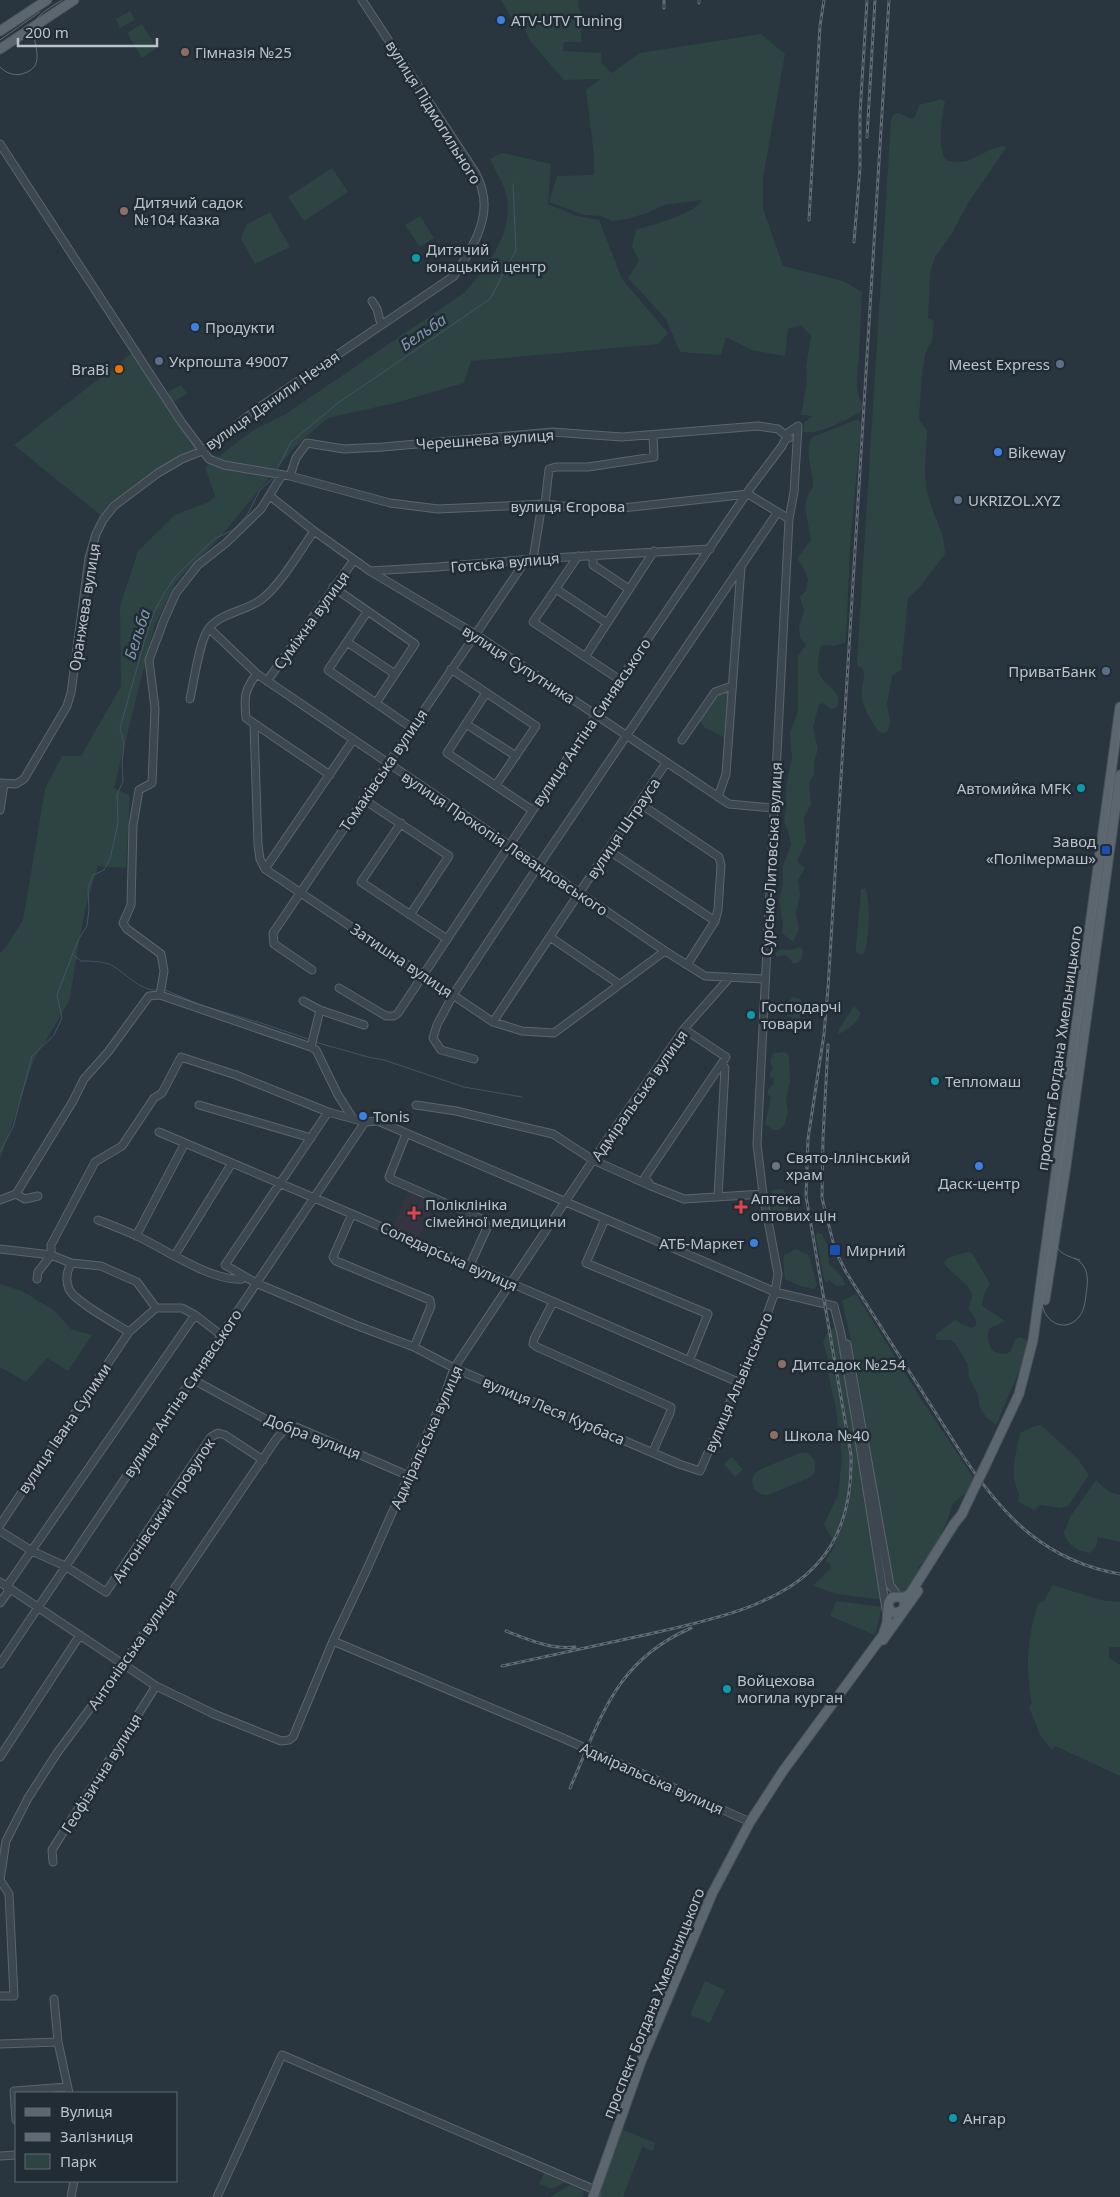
<svg xmlns="http://www.w3.org/2000/svg" width="1120" height="2197" viewBox="0 0 1120 2197" font-family="'Noto Sans',sans-serif">
	<rect width="100%" height="100%" fill="#29353f"/>
	<path fill="#353441" d="M409,1189l27,12 -17,37 -26,-12z"/>
	<path fill="#2e4442" d="M501,0h78l-1,6 4,9 -1,27h-17l-1,9 38,2 1,11 10,9 28,-20 121,-19 24,20 -22,124v30l20,58 60,15 19,11 -3,67c-2,5 -3,28 -1,35 3,8 5,7 3,18 -19,9 -37,22 -58,20l1,-10 9,-6 -12,-1 6,-33 -1,-15 5,-31 -10,-11 -13,4 -3,27 -34,-6 -25,-13 -5,18 -41,-3 -14,-33 -38,-41 11,-17 -7,-15 4,-16c15,-5 59,-16 66,-30l-38,5 -17,8 -20,6 -15,2 -11,-5 -17,-1 -35,-13 8,-26 37,-1v-19l-8,-66 14,-11 -36,1 -33,-38 -8,-16 -6,2z
		M130,11l5,9 -15,8 -4,-9z
		M142,24l15,24 -15,10 -15,-25z
		M942,99l3,3c-3,15 -8,46 1,58 25,9 38,-13 59,-14l1,2 -38,55 -15,29 -18,25 -5,16 -2,45 6,3 -2,21c-11,6 -11,58 -13,73l1,6 7,9c0,22 -5,43 1,65 5,21 17,37 17,59l-26,34 -11,10 -7,72 -9,6 -5,27 3,19 -2,9c-7,5 -10,0 -14,-6 -7,-13 -14,-21 -12,-36 1,-8 3,-12 1,-20l-5,-3 -1,-5 34,-541 2,-5 5,-2 14,6 3,-2 4,-12z
		M502,153l49,11 -3,40 29,12 22,4 23,59 46,54 -10,11 -187,17 -7,22 -69,20 -67,15 -33,29 -79,95 -40,40 -22,45 -40,161 16,8 -4,72 -28,-2 -13,43 -16,93 -35,58 -34,99v-206l6,-6 17,-27 22,-131 17,-33h19l40,-70 -1,-80 18,-55 37,-36 34,-13 6,-6 -10,-29 47,-36 32,-16 180,-122c22,-25 49,-58 43,-95 -2,-13 -12,-27 -17,-39z
		M332,168l16,24 -44,29 -16,-24z
		M270,212l20,35 -35,17 -14,-25 5,-14z
		M420,216l14,22 -14,9 -15,-22z
		M133,352l64,95 -49,34 -44,37 -90,-73z
		M181,385l6,9 -14,8 -5,-10z
		M858,419l3,5 -11,125 -4,89 -1,5 -12,3 -9,-1 -4,2c0,9 -5,20 0,28 6,13 25,16 16,33l-5,1 -8,-6 -4,2 -6,22 5,22 -4,13v13l-5,7 2,23 -7,12 2,25 -8,16v4l7,6 -7,12 2,15 -4,18 3,17 -6,12 -11,-9 1,-10 -4,-23 4,-15v-19l8,-21 -3,-15 -4,-8 2,-12v-24l6,-29 -2,-24 8,-22v-55l8,-11 -6,-7 -1,-10 5,-18 -4,-13 6,-7 2,-10c-9,-29 -18,-12 3,-40l-6,-33 2,-9 6,-13c0,-14 -10,-38 0,-48z
		M728,692l1,6 -2,41 -23,-12 -4,-6 16,-25z
		M865,888c6,9 4,56 -1,65l-4,2 -4,-3v-5l5,-57z
		M800,947l3,4 -2,9 -4,3h-4l-7,-8 -9,2 -2,-4 7,-4 9,1z
		M793,997l8,2c2,9 0,19 -5,26l-5,-8 -7,-5 -1,-5z
		M854,1006l7,7c-2,8 -15,19 -23,21l1,-5z
		M783,1052l4,1 2,4 1,24 -4,18 2,14 -4,13c-7,7 -12,4 -19,-2l6,-27 -3,-2v-5l5,-6 1,-5 -4,-2v-5l3,-3 -3,-8 3,-8z
		M782,1189l6,6v18l-9,3 -7,-5 -1,-19 2,-2z
		M817,1232l5,2 6,12 1,18 13,13 3,8 -8,1 -8,-6 -3,3 -2,-4 -8,-42z
		M796,1249l13,6 8,30 -3,4 -14,-3 -15,-7 -2,-19 1,-5z
		M966,1252l6,1 18,31 -6,10 -2,12 23,15 -16,8c-4,16 5,30 21,23l5,-12 5,-3 8,4 -8,28 -24,56 -10,-8 -7,-11 -1,-12 -9,-16 -1,-13 -13,-22 -5,-3h-13l-2,-5 20,-15 16,8 5,-2v-6l-7,-11c0,-4 2,-8 3,-12 0,-12 -22,-24 -28,-34l4,-5z
		M0,1284l22,7 33,20 16,18 21,6 -24,36 -21,-13 -21,24 -26,-15z
		M856,1294l65,105 52,78 -7,16 -13,10 -7,21 -16,31 -12,13 4,5 -13,20 -12,-2 -5,-10 -37,-222 -13,-58z
		M835,1327l6,15 32,208 10,50 -46,-6 -24,-8 18,-18 -1,-4 -4,-2c1,-7 6,-9 8,-15 2,-8 -8,-15 -10,-23l14,-29 4,-38 -6,-48 -8,-36v-14l-5,-17 4,-9z
		M1041,1425l37,34 11,16 -21,31 -8,2 -19,-3 -7,5 -16,-8 1,-9c-10,-17 -3,-41 1,-60l12,-6z
		M800,1453h8l7,8v11l-4,5 -43,18c-10,0 -16,-6 -16,-15l3,-7 6,-4z
		M732,1457l11,13 -8,7 -11,-13z
		M1096,1480c7,7 14,14 24,15v47l-22,-5 -2,9 -6,7c-13,-2 -22,-7 -26,-20l6,-16z
		M1053,1585l47,15 20,2v45h-11v11l11,7v111l-65,-30 -3,4 -11,-13 -11,-27 -1,-4 3,-2c-7,-37 -5,-65 6,-100l6,-3z
		M836,1601l46,6 -7,28 -45,-19z
		M705,1981l20,9 -15,33 -20,-8z
		M621,2129l34,14 -2,8 -11,-4 -19,50h-25l-1,-7z
		M544,2173l21,10 -13,6 -13,-5z
		M570,2185l14,6 -2,6h-32z"/>
	<g fill="none" stroke-linecap="round" stroke-linejoin="round">
		<path stroke="#415467" stroke-width="1" d="M276,471l15,-29 47,-39 152,-104 26,-49 -3,-66
			M74,956l7,5c9,0 18,0 28,3 16,7 30,28 49,26
			M165,990l36,15 63,19 44,15
			M315,1042l53,15 16,3 80,27 58,10
			M0,1152l13,-25 19,-71 22,-21 8,-17 -5,-23 21,-55 9,-14 2,-17 -1,-21 5,-13 11,-5 6,-11 8,-36 -1,-28 6,-14 -1,-17 2,-20 -4,-16 27,-96 8,-22 10,-18 11,-16 38,-37 19,-9 14,-15 13,-25 14,-13"/>
		<g stroke="#5b656d" stroke-width="9">
			<path id="minor" d="M0,144l182,279 27,36 15,6 66,11 100,27 48,6 107,-5 35,4 34,1 134,-15 41,25
				M372,301l5,8 4,16
				M290,476l6,-18 11,-15 37,6 39,-2 169,-15 70,5 136,-11 20,3 11,9
				M270,496l44,35 56,40 67,-4 96,-8 177,-10
				M545,504l4,-35 7,-2h32l66,-10 -1,-22
				M593,555v10l36,24
				M578,556l-45,66 87,58
				M533,559l9,-55
				M370,571l105,63 254,170 44,4
				M333,587l82,57 -39,59
				M556,589l51,34
				M367,612l-39,58 84,58
				M209,628l48,46 408,277 40,25 59,3
				M347,642l48,32
				M585,657l69,-106
				M451,669l85,57 -40,59
				M257,674c-13,15 -13,25 -11,44l84,57
				M267,681l87,-121
				M486,693l-39,60 85,57
				M190,699c4,-17 9,-58 19,-71 13,-16 38,-17 53,-29 19,-15 38,-48 52,-68
				M466,724l50,32
				M254,725l4,120 2,14 5,10 228,153 29,9 32,2 111,-82
				M682,740l33,-48 17,-6
				M0,783l16,1 8,-5 43,-73 4,-13 18,-135 7,-24 7,-14 11,-14 44,-33 24,-14 20,-8 58,-44 194,-131c16,-24 37,-56 28,-86 -1,-7 -5,-13 -7,-18l-113,-172
				M718,797l8,-23 15,-207
				M363,799l86,57 -39,59
				M639,803l80,54 2,8 -3,45 -3,11 -28,44
				M0,810l4,-26
				M401,823l-40,59 86,57
				M608,850l107,71
				M265,869l88,-129
				M550,937l69,47
				M312,970l-38,-26 -1,-11 253,-373
				M339,988l47,28h8l4,-3 198,-298 153,-225 33,-44 7,-14 9,-6
				M160,995l4,-24 -3,-17 -34,-25 -4,-6 8,-18 2,-80 6,-35 13,-7 3,-75 -6,-48 15,-40 12,-27 22,-28 28,-22 35,-34 21,-34
				M303,1001l17,9 44,15
				M320,1010l-9,37 5,3 22,45 14,22
				M493,1022l173,-259
				M474,1059l-33,-9 -8,-12 4,-13 16,-30 86,-130 238,-352
				M199,1105l112,33
				M416,1105l40,6 97,23 40,26 58,26 -6,-9 81,-120 -42,-28
				M328,1112l-103,153 31,18 97,41 61,23 40,21 225,96 21,7 61,-140 14,-39 3,-18 -15,-80 -6,-50 32,-625 5,-27 4,-66
				M365,1122l13,-1 397,171 59,14
				M159,1132l193,82 386,168
				M406,1134l-17,43 2,2 93,41 3,8 -17,37
				M651,1186l33,13 79,-5
				M16,1194l57,-93 11,-22 24,-27 41,-56 11,-1 151,52
				M16,1194l9,5 13,-3
				M718,1197l7,-129 -3,-5
				M0,1200l16,-6
				M352,1214l-19,43 3,4 94,39 1,6 -17,41
				M605,1219l-19,44 122,51 -19,47
				M98,1220c13,5 26,10 39,16 28,13 75,46 105,43l2,-3
				M136,1236l49,-93
				M0,1249l51,6 20,8 30,3 36,16 19,26
				M175,1255l57,-92
				M71,1263c-4,9 -6,16 -2,26 5,12 47,35 60,43
				M37,1279l1,-7 13,-17v-10l44,-83 27,-16 32,-48 8,-5 19,-36 55,18 92,37 37,10
				M553,1302l-19,37 -1,5 4,3 134,60 -1,6 -17,38
				M834,1306l7,28 15,87 30,188
				M847,1344l43,241 8,11
				M192,1379l88,48h16l113,49
				M0,1525l129,-193 27,-24h26l13,7 26,20
				M0,1531l32,20 33,15 41,26 105,-155 7,-4 7,2 38,25
				M0,1582l156,104 58,28 67,27 8,-1 4,-3 40,-96 34,-72 78,-175 9,-26 139,-208 91,-131 46,-52
				M0,1603l8,-11 -1,-6 188,-271
				M333,1641l232,98 185,83
				M0,1664l365,-542
				M0,1757l80,-122
				M53,1862l-1,-12 104,-164
				M0,1880l6,-39 22,-43 29,-45 66,-89 154,-226 9,-10
				M0,1996h14l-5,-102 -9,-14
				M54,1999l4,43 11,51
				M0,2044l58,-2
				M16,2120l-2,-29 53,-4
				M0,2156l16,-1
				M71,2197l3,-16
				M217,2197l65,-142 313,135 1,5"/>
		</g>
		<g stroke="#475059" stroke-width="11">
			<path id="major" d="M0,31l47,-31
				M0,49l74,-49
				M1045,1300l21,-134 54,-391
				M987,1462l32,-68 14,-54 87,-633
				M901,1597l4,5 -2,8 -7,3c-9,-2 -10,-11 -3,-16h12l5,-3 44,-70 8,-10 7,-15
				M883,1640l35,-49
				M593,2197l49,-138 70,-165 38,-72 33,-51 100,-136 4,-12 1,-17"/>
		</g>
		<use href="#minor" stroke="#3d4750" stroke-width="7"/>
		<use href="#major" stroke="#5b666f" stroke-width="9"/>
		<path stroke="#606b76" stroke-width="1" d="M0,40l40,-28
			M0,67c6,6 13,9 22,7 29,-8 6,-35 13,-52 5,-10 18,-16 27,-22
			M1053,1235c1,17 13,21 27,25
			M1074,1258c16,8 14,22 12,37 -1,8 -2,16 -7,22 -15,18 -37,3 -37,-16l78,-570"/>
		<g stroke="#606b76" stroke-width="3">
			<path id="rail" d="M699,3v-3
				M664,8v-8
				M867,137l8,-137
				M809,220l11,-194 4,-26
				M854,242l6,-74v-54l7,-114
				M828,1045l-5,93 -1,60 13,52 11,22 119,187c40,59 81,102 155,115
				M506,1631c21,8 45,19 69,16
				M502,1666c46,-10 92,-20 138,-30 56,-13 137,-27 177,-72 28,-30 35,-70 34,-109l-45,-259 2,-57 16,-105 4,-46 61,-988
				M570,1788c31,-70 45,-127 121,-160"/>
		</g>
		<use href="#rail" stroke="#222c35" stroke-width="1" stroke-dasharray="4" stroke-linecap="butt"/>
		<g stroke="#475059" stroke-width="11" stroke-linecap="butt">
			<path id="major-bridge" d="M969,1499l18,-37"/>
		</g>
		<use href="#major-bridge" stroke="#5b666f" stroke-width="9"/>
	</g>
	<g fill="#3f7fe0" stroke="#222c35" stroke-width="2">
		<circle cx="501" cy="20" r="5"/>
		<circle cx="195" cy="327" r="5"/>
		<circle cx="998" cy="452" r="5"/>
		<circle cx="363" cy="1116" r="5"/>
		<circle cx="979" cy="1166" r="5"/>
		<circle cx="754" cy="1243" r="5"/>
	</g>
	<g fill="#8d6e63" stroke="#222c35" stroke-width="2">
		<circle cx="185" cy="52" r="5"/>
		<circle cx="124" cy="211" r="5"/>
		<circle cx="782" cy="1364" r="5"/>
		<circle cx="774" cy="1435" r="5"/>
	</g>
	<g fill="#0f9aa8" stroke="#222c35" stroke-width="2">
		<circle cx="416" cy="258" r="5"/>
		<circle cx="1081" cy="788" r="5"/>
		<circle cx="751" cy="1015" r="5"/>
		<circle cx="935" cy="1081" r="5"/>
		<circle cx="727" cy="1689" r="5"/>
		<circle cx="953" cy="2118" r="5"/>
	</g>
	<g fill="#5c6f8a" stroke="#222c35" stroke-width="2">
		<circle cx="159" cy="361" r="5"/>
		<circle cx="1060" cy="364" r="5"/>
		<circle cx="958" cy="500" r="5"/>
		<circle cx="1106" cy="671" r="5"/>
	</g>
	<circle fill="#e8710a" stroke="#222c35" stroke-width="2" cx="119" cy="369" r="5"/>
	<g fill="#1a4fb4" stroke="#222c35" stroke-width="2">
		<rect x="1101" y="845" width="10" height="10" rx="2.5"/>
		<rect x="829" y="1244" width="12" height="12" rx="2.5"/>
	</g>
	<circle fill="#6b7280" stroke="#222c35" stroke-width="2" cx="776" cy="1166" r="5"/>
	<g fill="#e0444e" stroke="#222c35" stroke-width="2">
		<path d="M738.5 1199.5h5v5h5v5h-5v5h-5v-5h-5v-5h5z"/>
		<path d="M411.5 1205.5h5v5h5v5h-5v5h-5v-5h-5v-5h5z"/>
	</g>
	<g text-anchor="middle" dominant-baseline="central" stroke-width="5" stroke-linejoin="round" paint-order="stroke">
		<g font-size="15" fill="#bac2ca" stroke="#222c35" text-anchor="start">
			<text x="511" y="20">ATV-UTV Tuning</text>
			<text x="195" y="52">Гімназія №25</text>
			<text x="134" y="202">Дитячий садок<tspan x="134" dy="17">№104 Казка</tspan></text>
			<text x="426" y="249">Дитячий<tspan x="426" dy="17">юнацький центр</tspan></text>
			<text x="205" y="327">Продукти</text>
			<text x="169" y="361">Укрпошта 49007</text>
			<text x="1050" y="364" text-anchor="end">Meest Express</text>
			<text x="109" y="369" text-anchor="end">BraBi</text>
			<text x="1008" y="452">Bikeway</text>
			<text x="968" y="500">UKRIZOL.XYZ</text>
			<text x="1096" y="671" text-anchor="end">ПриватБанк</text>
			<text x="1071" y="788" text-anchor="end">Автомийка MFK</text>
			<text x="1096" y="841" text-anchor="end">Завод<tspan x="1096" dy="17">«Полімермаш»</tspan></text>
			<text x="761" y="1006">Господарчі<tspan x="761" dy="17">товари</tspan></text>
			<text x="945" y="1081">Тепломаш</text>
			<text x="373" y="1116">Tonis</text>
			<text x="786" y="1157">Свято-Іллінський<tspan x="786" dy="17">храм</tspan></text>
			<text x="979" y="1183" text-anchor="middle">Даск-центр</text>
			<text x="751" y="1198">Аптека<tspan x="751" dy="17">оптових цін</tspan></text>
			<text x="425" y="1204">Поліклініка<tspan x="425" dy="17">сімейної медицини</tspan></text>
			<text x="744" y="1243" text-anchor="end">АТБ-Маркет</text>
			<text x="846" y="1250">Мирний</text>
			<text x="792" y="1364">Дитсадок №254</text>
			<text x="784" y="1435">Школа №40</text>
			<text x="737" y="1680">Войцехова<tspan x="737" dy="17">могила курган</tspan></text>
			<text x="963" y="2118">Ангар</text>
		</g>
		<g font-size="15" fill="#bac2ca" stroke="#222c35">
			<text transform="translate(434 112) rotate(58)">вулиця Підмогильного</text>
			<text transform="translate(272 400) rotate(-35)">вулиця Данили Нечая</text>
			<text transform="translate(485 439) rotate(-4)">Черешнева вулиця</text>
			<text x="568" y="506">вулиця Єгорова</text>
			<text transform="translate(505 562) rotate(-5)">Готська вулиця</text>
			<text transform="translate(84 607) rotate(-81)">Оранжева вулиця</text>
			<text transform="translate(311 620) rotate(-54)">Суміжна вулиця</text>
			<text transform="translate(519 664) rotate(33)">вулиця Супутника</text>
			<text transform="translate(591 722) rotate(-56)">вулиця Антіна Синявського</text>
			<text transform="translate(383 770) rotate(-56)">Томаківська вулиця</text>
			<text transform="translate(623 828) rotate(-56)">вулиця Штрауса</text>
			<text transform="translate(505 843) rotate(34)">вулиця Прокопія Левандовського</text>
			<text transform="translate(771 859) rotate(-87)">Сурсько-Литовська вулиця</text>
			<text transform="translate(402 960) rotate(34)">Затишна вулиця</text>
			<text transform="translate(1059 1048) rotate(-82)">проспект Богдана Хмельницького</text>
			<text transform="translate(639 1095) rotate(-55)">Адміральська вулиця</text>
			<text transform="translate(449 1256) rotate(24)">Соледарська вулиця</text>
			<text transform="translate(738 1382) rotate(-67)">вулиця Альвінського</text>
			<text transform="translate(182 1393) rotate(-56)">вулиця Антіна Синявського</text>
			<text transform="translate(554 1410) rotate(23)">вулиця Леся Курбаса</text>
			<text transform="translate(64 1428) rotate(-56)">вулиця Івана Сулими</text>
			<text transform="translate(313 1436) rotate(21)">Добра вулиця</text>
			<text transform="translate(426 1437) rotate(-66)">Адміральська вулиця</text>
			<text transform="translate(163 1510) rotate(-56)">Антонівський провулок</text>
			<text transform="translate(132 1649) rotate(-55)">Антонівська вулиця</text>
			<text transform="translate(101 1773) rotate(-58)">Геофізична вулиця</text>
			<text transform="translate(652 1778) rotate(24)">Адміральська вулиця</text>
			<text transform="translate(653 2003) rotate(-68)">проспект Богдана Хмельницького</text>
		</g>
		<g font-size="16" font-style="italic" fill="#7e95aa" stroke="#222c35">
			<text transform="translate(423 332) rotate(-34)">Бельба</text>
			<text transform="translate(137 634) rotate(-72)">Бельба</text>
		</g>
	</g>
	<rect x="15" y="2092" width="162" height="90" fill="#222c35" stroke="#5f6871"/>
	<rect x="25" y="2108" width="25" height="8" fill="#5b666f" stroke="#5f6871"/>
	<text x="60" y="2117" font-size="15" fill="#bac2ca">Вулиця</text>
	<rect x="25" y="2133" width="25" height="8" fill="#606b76" stroke="#5f6871"/>
	<text x="60" y="2142" font-size="15" fill="#bac2ca">Залізниця</text>
	<rect x="25" y="2154" width="25" height="15" fill="#2e4442" stroke="#5f6871"/>
	<text x="60" y="2167" font-size="15" fill="#bac2ca">Парк</text>
	<path d="M18 38v8h139v-8" fill="none" stroke="#bac2ca" stroke-width="2.5"/>
	<text x="25" y="38" font-size="15" fill="#bac2ca" stroke="#222c35" stroke-width="4" paint-order="stroke">200 m</text>
</svg>
